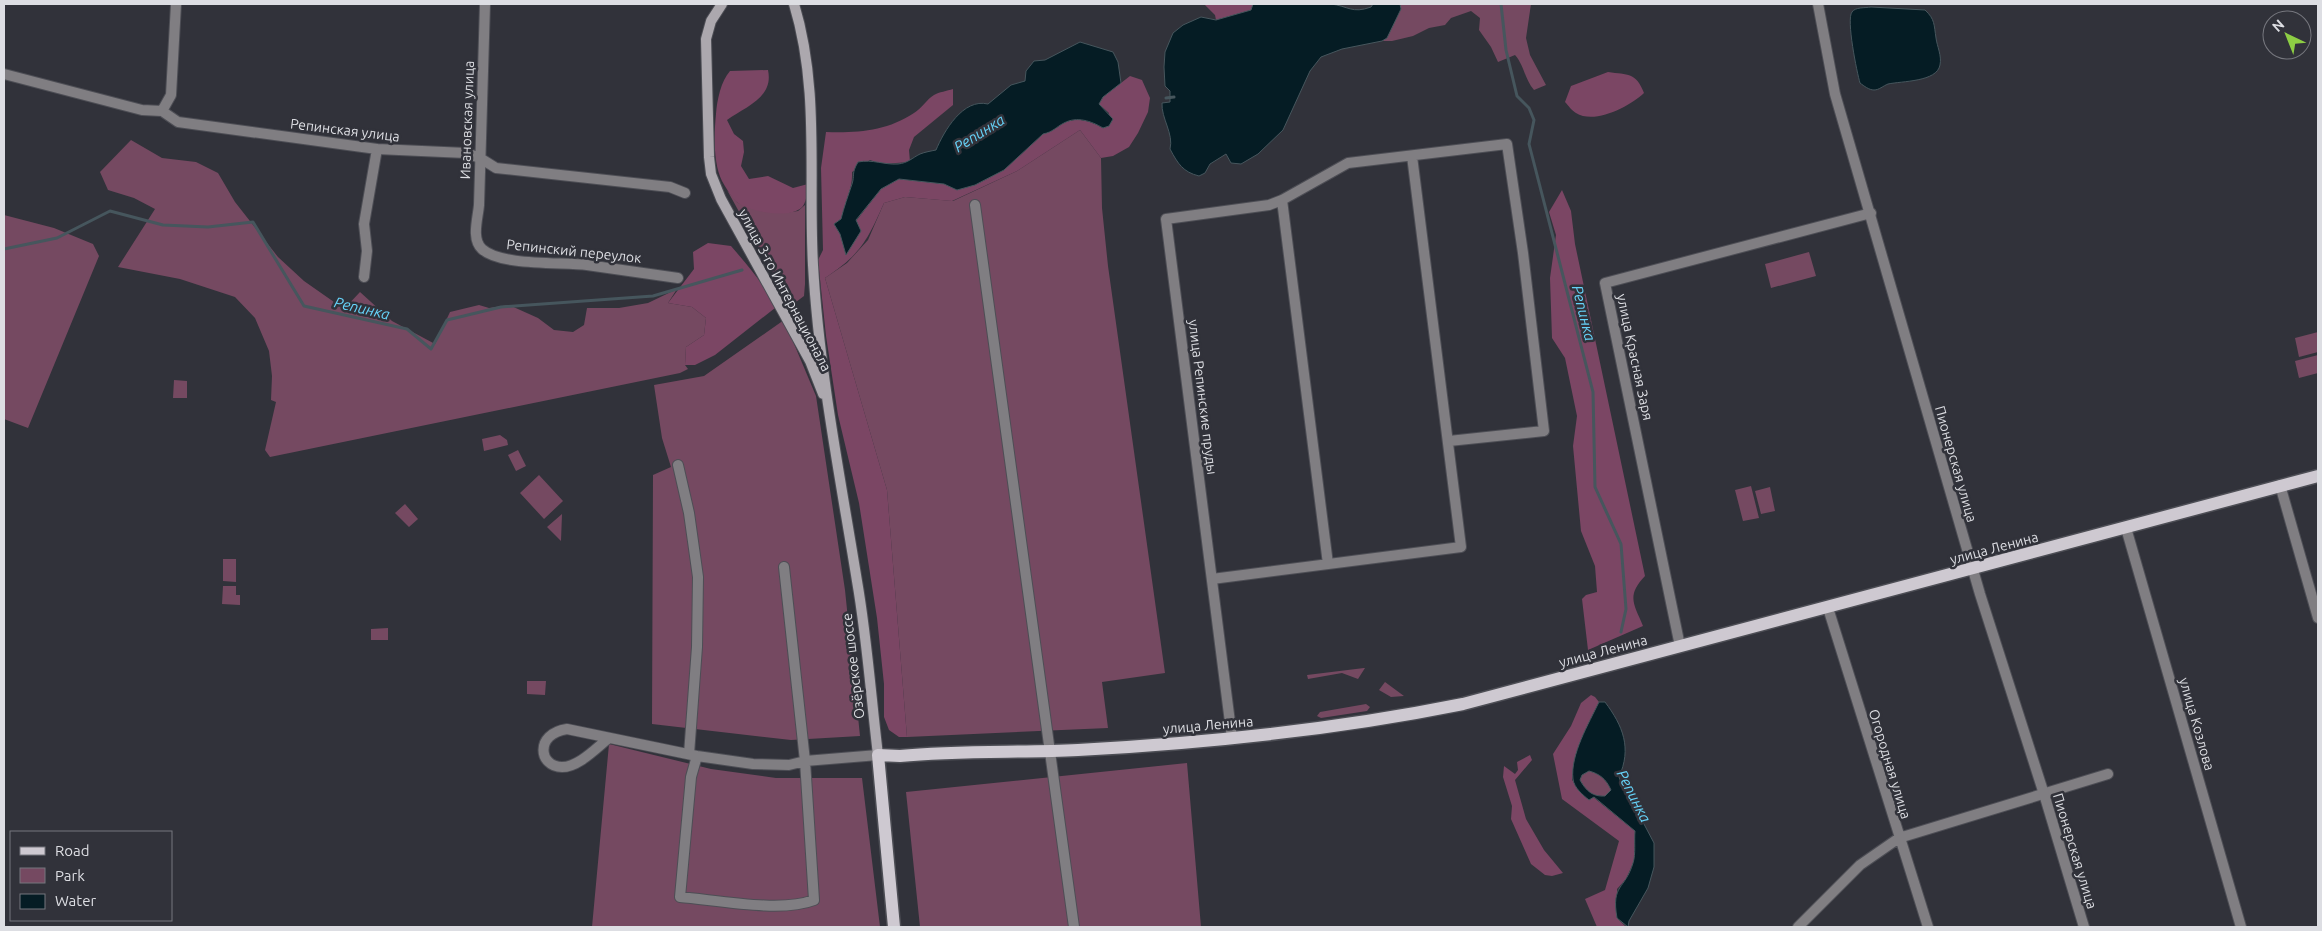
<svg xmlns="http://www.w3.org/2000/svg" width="2322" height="931" viewBox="0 0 2322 931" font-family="Ubuntu,sans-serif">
	<rect width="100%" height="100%" fill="#31323a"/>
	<path fill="#754961" d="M1400,4h131l-5,34 4,17 16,30 -12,5c-9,-10 -10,-25 -19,-35l-17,7 -7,-15 -12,-17 1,-12 -9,-7 -20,7 -6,7 -16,3 -16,8 -21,5h-10l5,-4 14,-28z
		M1080,130l21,28 1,50 6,58 57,407 -63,9 6,46 -201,9 -20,-247 -62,-212 22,-15 21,-23 16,-37 21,-6 48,4 64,-30z
		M131,140l31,18 34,4 22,11 17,29 43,55 26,24 40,28 16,-17 32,29 43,23 15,-32 29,-7 10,3 20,-3 29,13 16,12 19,2 11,-7 3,-17h32l29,-5 29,-14 -9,14 24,4 14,11 -2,17 -18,12 -1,18 3,4 -8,4 -410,84 -5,-7 11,-48 -5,-2 1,-24 -3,-25 -14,-33 -20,-21 -55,-18 -62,-12 37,-58 -21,-11 -26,-8 -8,-18z
		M727,190l11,13 46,10 14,-2 7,-6v79l-1,12 -8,6 -6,-2 -16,-25z
		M4,215l50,13 39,16 6,12 -71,172 -24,-9z
		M1809,252l7,24 -45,12 -6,-24z
		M784,320l32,76 29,194 15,146 -69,4 -139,-16 1,-249 18,-8 -9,-29 -8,-53 50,-9z
		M2318,332v20l-19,5 -4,-19z
		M2318,355v18l-19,5 -4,-17z
		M174,380l13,1v17h-14z
		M500,435l7,5 1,5 -24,6 -2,-12z
		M518,450l8,16 -10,5 -8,-16z
		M539,475l24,26 -19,18 -24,-26z
		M1751,486l8,32 -16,3 -8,-31z
		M1770,487l5,24 -14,3 -6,-23z
		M405,504l13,15 -9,8 -14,-14z
		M562,514l-1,27 -14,-14z
		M223,559h13v23l-13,-1z
		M223,586h13v9h4v10l-18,-1z
		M388,628v12h-17v-11z
		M1364,668h1l-7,11 -16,-6 -34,6 -1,-4z
		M527,681h19l-1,14 -18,-1z
		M1385,682l19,14 -13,1 -12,-7z
		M1366,704l4,3 -3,4 -46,7 -4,-2 3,-4z
		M609,744l102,25 65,9h86l18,149h-288z
		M1187,763l14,164h-281l-14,-135z
		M1589,771c11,3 17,8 22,19l-6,6c-13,1 -19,-5 -25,-16l2,-5z"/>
	<path fill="#7b4664" d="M1204,4h49l-2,6 -35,10 -1,-5z
		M768,70c6,28 -23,37 -41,50l7,14 9,7 1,11 -3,14 8,13 19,-3 25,12 15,-4c-1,6 -1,17 -5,22 -11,14 -52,6 -65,-3 -6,-5 -12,-15 -16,-22 -9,-18 -8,-47 -6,-67 1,-14 5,-33 14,-43z
		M1608,72c20,3 28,0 36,21 -14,13 -49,32 -68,20 -4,-2 -8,-8 -11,-11l6,-16z
		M1130,76l12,4 8,18 -2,14 -10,21 -9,14 -16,9 -12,2 -21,-28 -63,41 -65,30 -47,-4 -21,6c-17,38 -23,51 -59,75l62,212 20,247h-8l-10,-7 -5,-13v-33l-7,-66 -18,-115 -21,-88 -12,-79 -8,-76 5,-10 -2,-82 5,-36c32,1 61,-1 88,-19 8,-5 13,-14 20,-18 5,-3 13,-4 19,-6v16l-39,32 -5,13 1,12 -28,2 -12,-4 -18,12c1,15 -7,32 -11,47l-7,5 6,10 6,20 5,-9 5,-24 25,-32 18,-10 45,5 13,6 18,-5 29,-15 39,-36c10,-2 13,-7 21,-11 13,-7 27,-2 39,5l6,-15 -10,-9 4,-7z
		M1562,190l9,21 4,33 70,332c-19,20 -11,28 -2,50l-55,24 -6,-51 4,-4 11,-3 -2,-26 -14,-35 -8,-85 4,-30 -12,-58 -13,-20 -2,-60 6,-43 -7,-23z
		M708,243l23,3c17,20 33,37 44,62l-60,47 -20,10h-10l1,-18 18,-12 2,-17 -14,-11 -24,-4 26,-34 -1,-17z
		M1591,695l4,2 4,5c-13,26 -23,49 -27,78l17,20 4,-3 42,34 -1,30 -8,18 -9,10v29l9,9h-29l-12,-28 20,-9 14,-49 -57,-42 -9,-45 18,-28 10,-23z
		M1530,755l2,5 -17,20 11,39 18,31 19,23 -11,3 -7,-1 -14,-11 -20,-45 1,-13 -9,-29 1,-11 11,8 3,-4 -1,-8z"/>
	<path fill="#051c24" stroke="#46565d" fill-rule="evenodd" d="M1253,4c25,0 53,-4 78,0 17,2 21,10 40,3l2,-3h27l1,5 -14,29 -5,3 -40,8 -21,8 -11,14 -27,59 -25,24 -17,10 -10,-1 -5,-9 -16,10 -5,9 -6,3c-16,-4 -21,-12 -29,-27 4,-15 -9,-31 -8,-46l8,-1v-11l-5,-5 -1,-19 1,-15 8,-19 10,-8 18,-8 15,3 35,-10z
		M1871,7l54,3c10,9 9,15 11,28 1,8 6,18 4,27 -3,17 -38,16 -52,19 -5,2 -9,6 -14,6 -5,0 -10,-4 -14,-7 -3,-10 -14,-64 -8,-71 3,-5 13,-4 19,-5z
		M1080,42l33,10 5,10 3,21 -18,14 -4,7 14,15 -4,7 -6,2c-12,-7 -26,-12 -39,-5 -8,4 -11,9 -21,11l-39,36 -29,15 -18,5 -13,-6 -45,-5 -18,10 -25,31 5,11 -15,24 -6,-21 -6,-10 7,-5c3,-12 7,-23 11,-35 3,-9 -1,-10 6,-22 15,-3 26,3 40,2 10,-1 14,-6 22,-10 5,-2 11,-3 16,-4 8,-19 27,-52 52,-46l23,-19 14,-4 1,-10 8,-10 11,-1z
		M1599,702h6c18,24 27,46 14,75l4,11 9,8 4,13 18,34v24l-6,21 -19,33 -1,6 -11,-9c-6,-34 8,-28 16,-55 3,-9 1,-22 2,-32l-41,-34 -5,3c-6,-5 -15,-12 -16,-21 -3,-24 16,-56 26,-77zM1589,771c11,3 17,8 22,19l-6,6c-12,1 -19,-5 -25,-16l2,-5z"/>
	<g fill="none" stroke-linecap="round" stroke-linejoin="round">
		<path stroke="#46565d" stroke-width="3" d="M1501,4l5,46 11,46 12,12 5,12 -5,24 64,248 2,95 26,57 5,65 -5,23
			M1166,98l8,-1
			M4,249l53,-11 53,-27 53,14 45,2 45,-5 51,84 103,23 24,20 16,-29 54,-13 152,-11 89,-26"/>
		<g stroke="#4d4e55" stroke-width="12">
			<path id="minor" d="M485,4l-6,201c-1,13 -8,34 3,44 18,17 80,13 105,16 30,4 61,9 91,13
				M4,74l138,36 20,1 16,11 199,27 89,4 14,5 16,10 174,19 15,6
				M162,111l9,-16 5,-91
				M1282,200l46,364
				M975,205l99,722
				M364,277l3,-26 -3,-27 13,-75
				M678,465l11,48 9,64 -1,70 -8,107
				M2280,485l38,133
				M2126,528l115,399
				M1212,579l249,-32 -49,-391
				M1828,608l100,319
				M1680,646l-75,-363 266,-70
				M609,738c-12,9 -30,29 -47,29 -23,0 -28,-33 5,-38l130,27 56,8 36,1 16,-4 73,-6
				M1232,738l-66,-519 103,-14 13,-5 66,-37 159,-19 16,109 21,178 -95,10
				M697,756l-6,21 -11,120c36,3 101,16 134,3l-9,-139 -21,-194
				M1798,927l62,-62 39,-27 209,-64"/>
		</g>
		<g stroke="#4d4e55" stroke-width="12">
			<path id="tertiary" d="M1818,4l17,90 145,500 64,200 40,133"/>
		</g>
		<g stroke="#4d4e55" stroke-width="12">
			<path id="secondary" d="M722,4l-11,17 -5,18 3,118 2,17 10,25 89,162 13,33
				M794,4c26,85 14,173 19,261 6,106 27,211 44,316 10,57 14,116 21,174"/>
		</g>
		<g stroke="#4d4e55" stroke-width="15">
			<path id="primary" d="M894,927l-16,-172 22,1c59,-6 119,-3 178,-6 131,-7 256,-20 385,-46l855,-228"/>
		</g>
		<use href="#minor" stroke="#807e82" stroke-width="10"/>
		<use href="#tertiary" stroke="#807e82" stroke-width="10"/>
		<use href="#secondary" stroke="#aca8ae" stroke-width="10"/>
		<use href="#primary" stroke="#cec9d1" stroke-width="12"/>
	</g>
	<g text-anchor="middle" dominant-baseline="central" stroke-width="5" stroke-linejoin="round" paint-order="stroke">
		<g font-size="14" fill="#dddee3" stroke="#31323a">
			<text transform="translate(467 120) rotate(-88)">Ивановская улица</text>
			<text transform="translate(345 130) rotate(7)">Репинская улица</text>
			<text transform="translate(574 251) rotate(6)">Репинский переулок</text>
			<text transform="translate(785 290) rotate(62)">улица 3-го Интернационала</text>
			<text transform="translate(1635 357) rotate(78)">улица Красная Заря</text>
			<text transform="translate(1203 397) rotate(83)">улица Репинские пруды</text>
			<text transform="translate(1956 464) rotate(74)">Пионерская улица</text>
			<text transform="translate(1994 548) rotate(-15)">улица Ленина</text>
			<text transform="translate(1603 651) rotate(-15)">улица Ленина</text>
			<text transform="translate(853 666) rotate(-97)">Озёрское шоссе</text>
			<text transform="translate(2197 724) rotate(74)">улица Козлова</text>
			<text transform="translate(1208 725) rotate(-5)">улица Ленина</text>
			<text transform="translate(1890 764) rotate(73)">Огородная улица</text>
			<text transform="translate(2075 851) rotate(73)">Пионерская улица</text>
		</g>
		<g font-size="15" font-style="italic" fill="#66d3f9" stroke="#31323a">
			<text transform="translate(979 133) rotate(-32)">Репинка</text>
			<text transform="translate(362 308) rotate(13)">Репинка</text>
			<text transform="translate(1584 313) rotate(76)">Репинка</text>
			<text transform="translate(1634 796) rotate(63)">Репинка</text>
		</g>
	</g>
	<rect width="2322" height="931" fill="none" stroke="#dddee3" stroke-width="10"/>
	<rect x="10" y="831" width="162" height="90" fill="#31323a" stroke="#76777e"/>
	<rect x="20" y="847" width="25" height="8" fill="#cec9d1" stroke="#76777e"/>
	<text x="55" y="856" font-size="15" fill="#dddee3">Road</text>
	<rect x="20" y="868" width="25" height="15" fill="#754961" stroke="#76777e"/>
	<text x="55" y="881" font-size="15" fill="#dddee3">Park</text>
	<rect x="20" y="894" width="25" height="15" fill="#051c24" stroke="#76777e"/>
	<text x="55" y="906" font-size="15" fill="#dddee3">Water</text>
	<g transform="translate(2287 35) rotate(317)"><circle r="24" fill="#31323a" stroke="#76777e"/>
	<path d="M0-4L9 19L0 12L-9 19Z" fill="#8dce44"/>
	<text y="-8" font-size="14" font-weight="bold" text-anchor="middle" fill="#dddee3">N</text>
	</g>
</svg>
